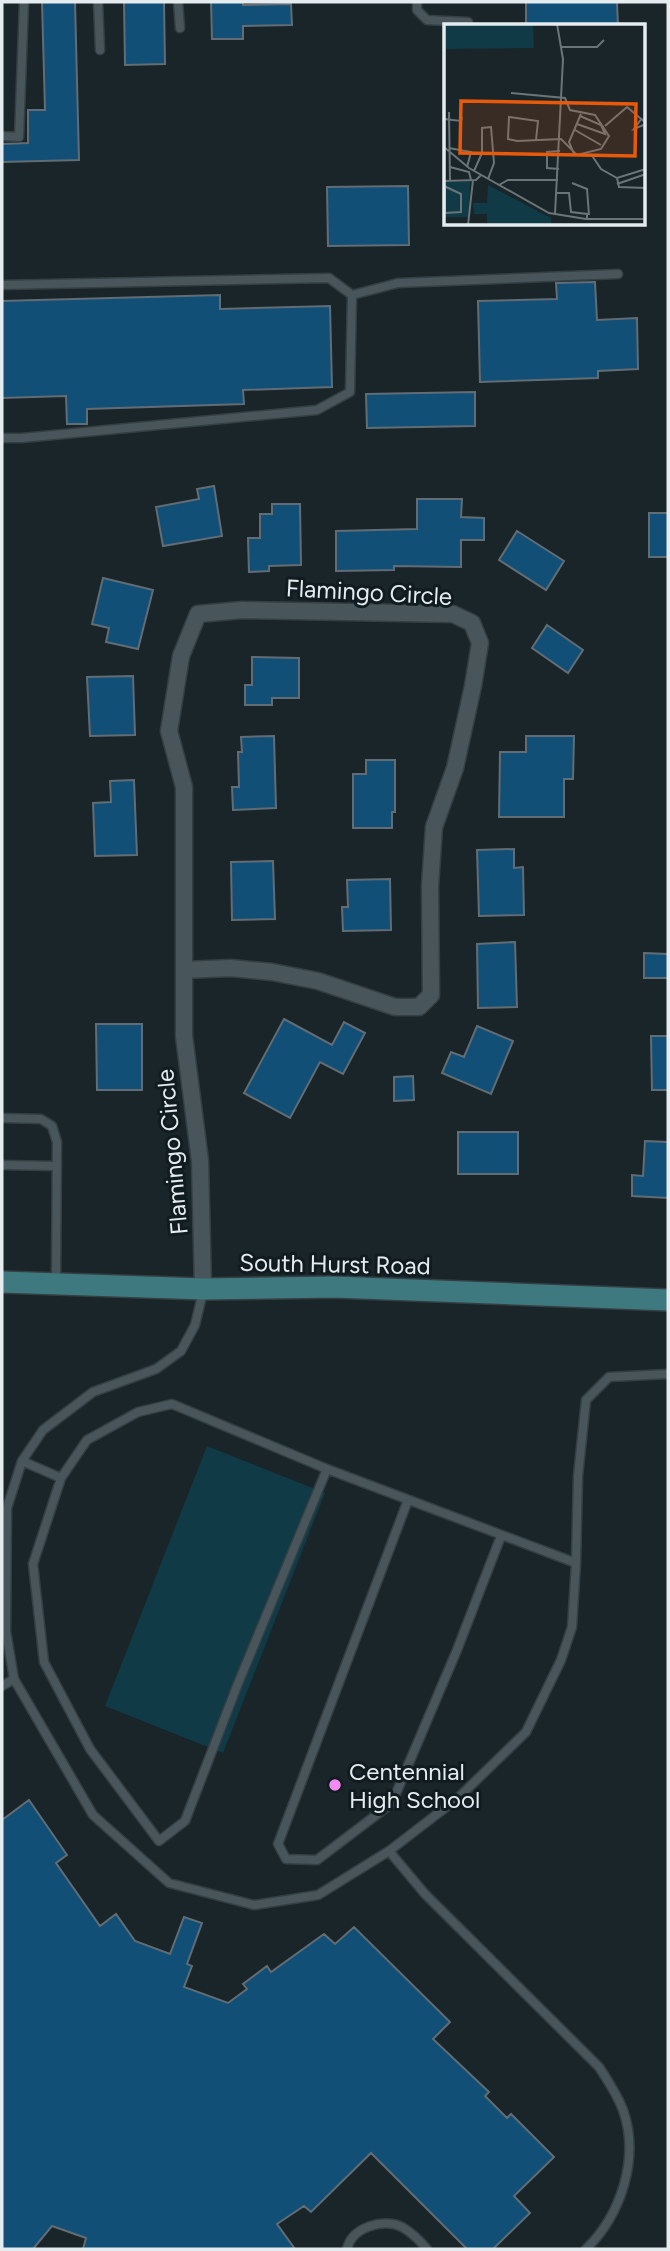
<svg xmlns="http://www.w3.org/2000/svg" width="670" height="2251" viewBox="0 0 670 2251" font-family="Figtree,sans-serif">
	<rect width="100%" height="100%" fill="#192529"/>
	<path fill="#103a46" d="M207,1446l118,47 -102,260 -118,-47z"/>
	<path fill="#114f76" stroke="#626c74" stroke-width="2" d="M42,2h33l4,158 -77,2v-18l26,-1v-33h17z
		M124,2h40l1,62 -40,1z
		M211,2h32v3l48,-1 1,21 -49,1v13h-31z
		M526,2h91l1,24h-92z
		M408,186l1,59 -81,1 -1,-59z
		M595,282l2,38 40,-2 1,51 -40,2v7l-118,4 -2,-81 79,-2 -1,-16z
		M220,295v14l110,-3 2,81 -89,3 1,14 -157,5v15h-20l-1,-28 -64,2v-97z
		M475,392v34l-108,2 -1,-34z
		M214,486l8,50 -59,10 -7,-39 43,-8 -2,-10z
		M417,499h45l-1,18 23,1v22h-23v27l-67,-1v4l-58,1v-40l81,-2z
		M272,504h28l1,61 -32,1v5l-20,1 -1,-34h12v-24h12z
		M649,513h19v44h-19z
		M517,531l47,30 -18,29 -47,-30z
		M103,578l50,12 -15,59 -32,-7 3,-14 -17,-4z
		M547,625l36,25 -15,23 -36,-25z
		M252,657l47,1v40h-27v7h-27v-20h7z
		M133,676l2,59 -45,1 -3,-59z
		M274,736l2,72 -43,2 -1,-23h7l-1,-35h4l-1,-15z
		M526,736h48l-1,43h-9v38h-65l1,-65h26z
		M366,760h29v52h-3v16h-39v-54h13z
		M134,780l3,75 -42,1 -2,-53 18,-1 -1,-21z
		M514,849v19l9,-1 1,48 -45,1 -2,-66z
		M273,861l2,58 -43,1 -1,-58z
		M390,879l1,51 -48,1 -1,-24h6l-1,-27z
		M515,942l2,65 -39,1 -1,-64z
		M644,953l24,1v24h-24z
		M284,1019l48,26 12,-23 21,11 -22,41 -23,-12 -30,56 -46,-25z
		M96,1024h46v66h-45z
		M477,1026l36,15 -22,53 -49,-21 9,-21 13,5z
		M651,1036h17v54h-16z
		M413,1076l1,24 -20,1v-24z
		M458,1132h60v42h-60z
		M645,1141l23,1v56l-36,-2v-21l11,1z
		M29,1800l38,55 -11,8 44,63 16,-12 19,27 35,13 14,-37 18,6 -15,41 5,2 -8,21 44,16 19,-14 -4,-5 24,-18 4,6 53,-38 11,10 19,-17 96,95 -17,17 56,53 -4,4 22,22 4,-4 43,43 -40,39 16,17 -37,36h-26l-96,-96 -60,59 -7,-6 -27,18 18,25h-212l3,-11 -34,-12 -19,23h-31v-429z"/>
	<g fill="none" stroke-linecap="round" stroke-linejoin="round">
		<g stroke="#353f43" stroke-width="11">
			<path id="lane" d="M98,2l2,48
				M178,2l2,26
				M417,2v8l10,10 41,2
				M2,136l17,1 5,-135
				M2,285l327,-7 23,17 -2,97 -33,18 -295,28h-20
				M352,295l46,-12 220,-9
				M2,1118l39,1 11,7 5,16 -1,142
				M2,1165l55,1
				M203,1292l-8,33 -14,26 -25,18 -63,23 -50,38 -21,31 -15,47 -1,123 8,48 79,136 76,68 85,22 64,-10 71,-44 69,-53 68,-66 35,-72 11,-33 4,-64 2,-87 8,-76 23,-23 59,-3
				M22,1461l39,17 26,-38 51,-28 34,-8 155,65 249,94
				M61,1478l-28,86 11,98 46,87 69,92 26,-20 52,-135 90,-217
				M408,1500l-130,344 8,15 31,1 75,-57 65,-153 44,-114
				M2,1686l12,-7
				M389,1851l36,43 174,173c9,14 18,27 24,43 17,48 -2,105 -37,139
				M347,2249c5,-22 36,-31 55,-22 9,5 19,15 25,22"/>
		</g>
		<g stroke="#353f43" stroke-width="19">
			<path id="street" d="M184,970l47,-2 41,4 46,9 77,26h24l12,-12 -1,-109 4,-59 21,-59 18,-82 7,-43 -8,-20 -19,-9 -211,-4 -44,4 -17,42 -12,75 15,56v249l16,125 3,128"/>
		</g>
		<g stroke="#353f43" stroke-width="24">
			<path id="secondary" d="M2,1282l201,7 131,-2 334,13"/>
		</g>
		<use href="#lane" stroke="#48555a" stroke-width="8"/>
		<use href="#street" stroke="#48555a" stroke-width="16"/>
		<use href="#secondary" stroke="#3d797f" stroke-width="21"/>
	</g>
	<circle fill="#f28af3" stroke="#101c1f" stroke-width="2.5" cx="335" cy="1785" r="7"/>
	<g text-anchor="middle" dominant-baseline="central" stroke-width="6" stroke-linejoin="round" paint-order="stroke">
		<g font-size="24" fill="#e4ecef" stroke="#101c1f">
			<text transform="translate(369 592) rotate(3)">Flamingo Circle</text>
			<text transform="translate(172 1152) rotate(-95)">Flamingo Circle</text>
			<text transform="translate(335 1264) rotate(1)">South Hurst Road</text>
		</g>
		<g font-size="24" fill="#e4ecef" stroke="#101c1f" text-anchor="start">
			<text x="349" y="1771">Centennial<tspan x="349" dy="28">High School</tspan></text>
		</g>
	</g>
	<g transform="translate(444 24)">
		<rect width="201" height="201" fill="#192529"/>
		<path d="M0,0h89l1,24 -90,1zM0,158h26l-1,35h-25zM44,161l63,33v7h-64v-11h-13l-1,-11h14z" fill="#103a46"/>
		<path fill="none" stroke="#6a7578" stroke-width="2" d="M117,23h36l7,-7M67,69l54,5 5,12 25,5 14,21 -8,13 -24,6 -16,-16 -44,2 -9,-2 1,-22 29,4 -2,19M5,88l1,69M198,94l-8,11 12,-5M0,95l17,2 1,-4M133,100l28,10 -4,-9 -21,-9M161,102l22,-19 19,16M131,106l26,15M0,123l25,21 80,45 37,6h60M5,124l22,4 -4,15M130,130l-5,-12 12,-28M147,130l10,15 16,9 29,-9M6,143l19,5 2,8M115,145l-12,-1v-16l13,-1M30,147l8,-18v-25l9,-1 3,36 -6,16M173,154l2,9 27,1M0,157l32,-1 5,-5M128,159l15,6 2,26M173,160l29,-10M55,161l9,-5h50M0,162l17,8v18l-17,1M113,169h12l2,19 16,2v5M1,189v-28M111,190l8,-155 -6,-35M24,201l5,-45"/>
		<path fill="#e8590c" fill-opacity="0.15" stroke="#e8590c" stroke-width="3.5" d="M17,77l175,3 -1,52 -175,-3z"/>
		<rect width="201" height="201" fill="none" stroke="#e4ecef" stroke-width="3.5"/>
	</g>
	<rect width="670" height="2251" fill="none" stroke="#e4ecef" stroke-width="7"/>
</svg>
